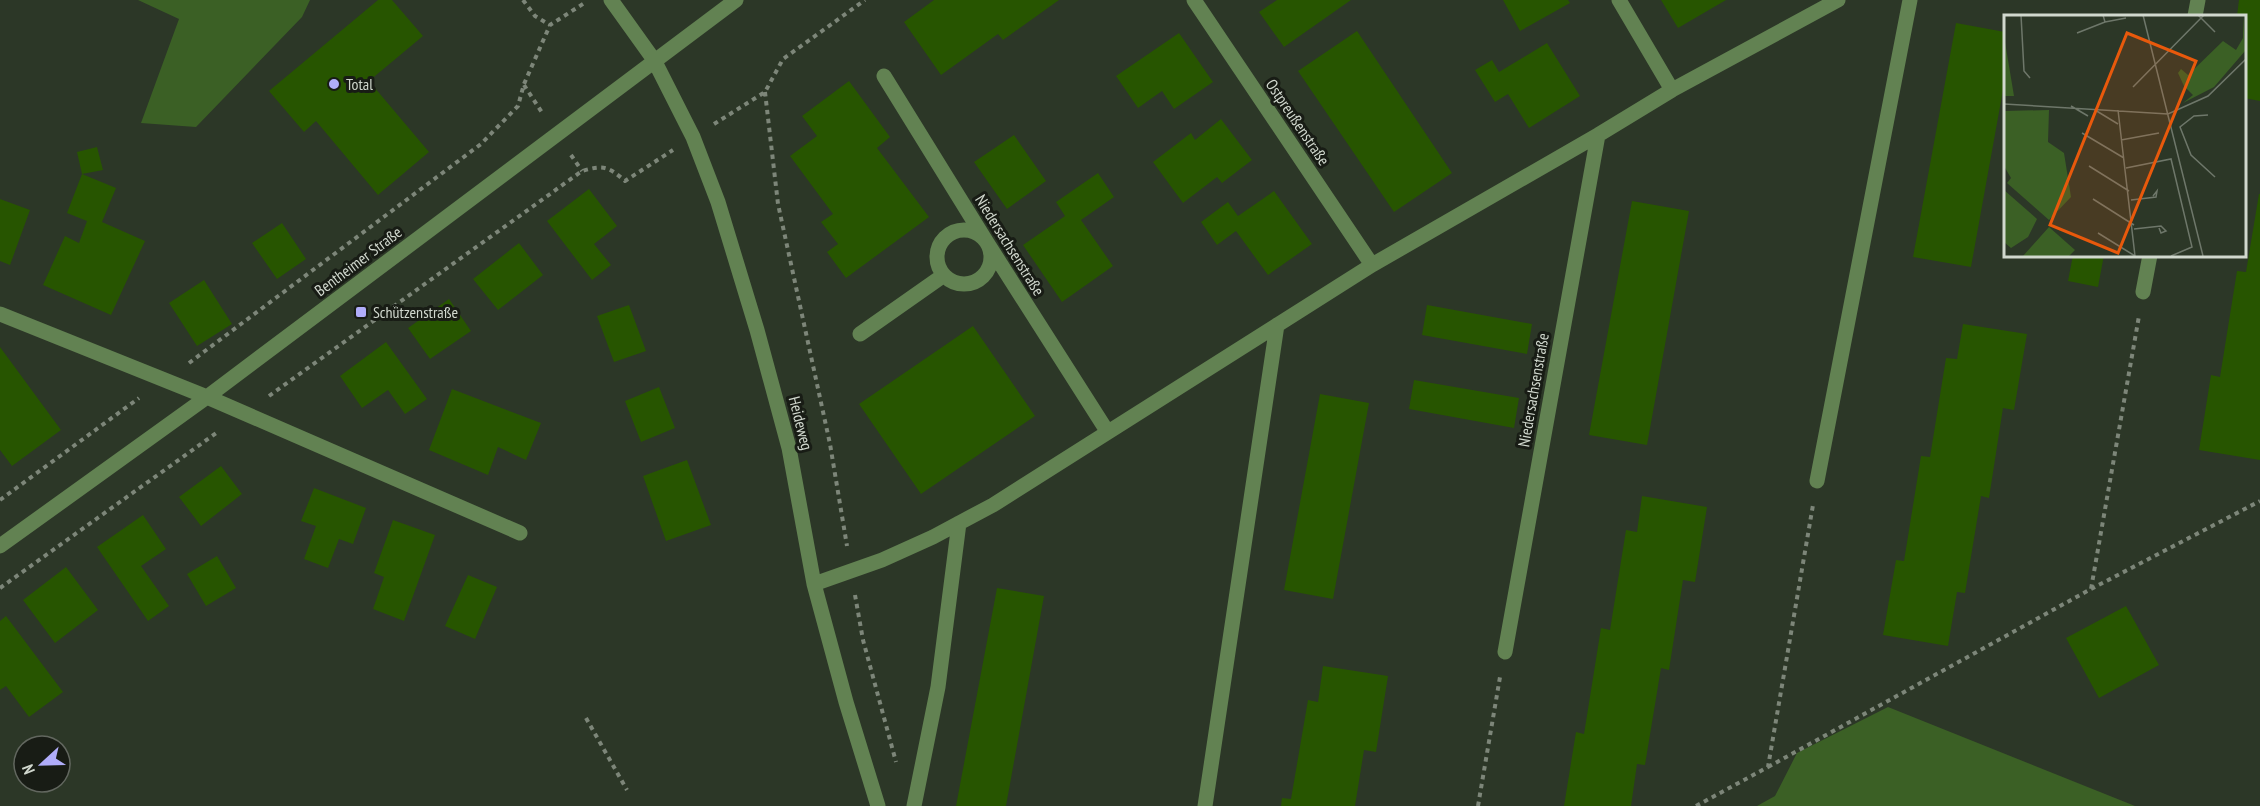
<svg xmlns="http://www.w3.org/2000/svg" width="2260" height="806" viewBox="0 0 2260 806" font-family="'PT Sans Narrow',sans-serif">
	<rect width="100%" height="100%" fill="#2c3727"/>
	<path fill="#3b6025" d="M138,0h172l-8,17 -106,110 -55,-4 38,-104z
		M1888,707l247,99h-378l18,-10 22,-43z"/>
	<path fill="#275500" d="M378,0h14l31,36 -54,45 60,71 -51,43 -62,-74 -12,11 -35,-41z
		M934,0h125l-56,40 -5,-6 -57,41 -37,-53z
		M1277,0h74l-67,47 -25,-35z
		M1503,0h65l2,3 -50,28z
		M1661,0h65l-48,28z
		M2239,0h21v101l-16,-3v-82h-7z
		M1956,23l49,9v47l-34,188 -58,-10z
		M1357,31l95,142 -58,39 -96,-141z
		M1179,33l34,49 -39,27 -12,-18 -24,17 -22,-32z
		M1547,43l33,53 -51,32 -21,-34 -13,8 -20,-32 17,-10 7,12z
		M849,81l41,56 -13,11 52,69 -83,61 -19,-26 11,-8 -17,-22 12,-8 -43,-58 27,-20 -15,-20z
		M1221,119l31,41 -30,23 -5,-6 -34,26 -30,-41 38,-29 4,7z
		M1014,135l32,46 -39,28 -33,-47z
		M97,147l6,23 -21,4 -5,-22z
		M1098,173l16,24 -33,23 32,46 -51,36 -39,-57 42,-29 -9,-14z
		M82,174l34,14 -14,34 43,19 -34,74 -68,-30 22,-49 14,7 8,-22 -20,-8z
		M589,189l28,37 -23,18 17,21 -19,15 -45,-59z
		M1274,191l38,53 -44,31 -32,-44 -19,14 -16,-23 27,-20 10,14z
		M2259,194h1v266l-61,-10 12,-75 9,2 17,-106 9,1z
		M0,199l30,11 -20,55 -10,-4z
		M1632,201l57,10 -42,234 -58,-10z
		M282,223l24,36 -29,20 -25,-36z
		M519,243l24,32 -45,35 -25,-31z
		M2073,255h31l-6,32 -30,-6z
		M204,280l28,44 -35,22 -28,-43z
		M449,299l22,32 -41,28 -22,-31z
		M629,305l17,46 -32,11 -17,-46z
		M1427,305l105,19 -5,30 -105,-19z
		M1963,324l64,10 -13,76 -11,-2 -14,90 -8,-2 -16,97 -8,-1 -9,54 -65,-11 13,-75 8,1 17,-105 9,1 16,-99 11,1z
		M973,326l62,90 -114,78 -62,-90z
		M386,342l41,57 -22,15 -17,-24 -26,18 -22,-32z
		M0,347l61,83 -49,36 -12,-16z
		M1414,380l105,18 -5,30 -105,-19z
		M659,387l16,41 -34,14 -16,-41z
		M452,389l89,34 -15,37 -28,-13 -10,28 -59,-25z
		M1320,394l49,9 -36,196 -49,-9z
		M687,460l24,65 -45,16 -23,-65z
		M221,466l21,28 -41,32 -22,-29z
		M314,488l52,20 -13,36 -14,-5 -11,29 -24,-9 12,-33 -15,-5z
		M1642,496l65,11 -12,75 -12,-2 -14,90 -8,-2 -16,97 -8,-1 -6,42h-67l12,-74 8,2 17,-106 9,2 16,-100 11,2z
		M143,515l23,34 -25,17 28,40 -21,15 -51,-74z
		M393,520l42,15 -31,86 -31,-12 11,-32 -10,-4z
		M217,556l19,32 -30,18 -19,-32z
		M66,567l32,43 -43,33 -32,-43z
		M468,575l29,12 -22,52 -30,-13z
		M997,588l47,8 -38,210h-50z
		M2126,606l33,59 -60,33 -33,-60z
		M6,616l57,76 -34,25 -23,-31 -6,4v-69z
		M1323,666l65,10 -12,76 -12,-2 -9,56h-74l1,-8 9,1 17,-99 10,2z"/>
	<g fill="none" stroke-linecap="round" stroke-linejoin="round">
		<path stroke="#7d8679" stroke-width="4" stroke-dasharray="4.5 4.5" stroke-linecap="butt" d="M523,0l12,16 15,9
			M524,85l19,29
			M765,92l13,112 52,240 17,102
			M714,124l51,-32 18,-33 82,-59
			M571,155l11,16
			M189,363l292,-219 37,-38 6,-22 26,-59 36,-23
			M269,396l313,-225c21,-6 26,-5 43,10l48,-31
			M0,500l139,-102
			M0,588l219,-157
			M2091,589l169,-88
			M855,595l8,45 33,122
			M586,718l41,72
			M1768,767l323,-178 48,-273
			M1478,806l22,-129
			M1696,806l72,-39 45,-262"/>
		<path stroke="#628252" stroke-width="15" d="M611,0l43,60 39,77 25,65 39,128 32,118 25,136 32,118 32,104
			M1194,0l178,265
			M1619,0l53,90
			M2195,16l3,-16
			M884,76l102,165 121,190
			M937 257a27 27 0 1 1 54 0a27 27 0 1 1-54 0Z
			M2143,292l7,-37
			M0,314l207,83 313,136
			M860,334l84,-59
			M1817,481l93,-481
			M0,546l207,-149 529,-397
			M814,584l68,-24 51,-23 60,-32 379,-240 226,-130 74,-45 166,-90
			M1505,652l93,-517
			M914,806l24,-119 21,-164
			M1205,806l72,-481"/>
	</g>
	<g fill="#b0adfa" stroke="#181c15" stroke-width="2">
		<circle cx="334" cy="84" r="6"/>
		<rect x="355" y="306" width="12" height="12" rx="3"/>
	</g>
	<g text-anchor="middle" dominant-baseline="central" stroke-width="6" stroke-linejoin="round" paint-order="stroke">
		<g font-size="16" fill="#d1d8ce" stroke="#181c15" text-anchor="start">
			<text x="346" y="84">Total</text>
			<text x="373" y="312">Schützenstraße</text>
		</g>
		<g font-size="16" fill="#d1d8ce" stroke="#181c15">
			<text transform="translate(1298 122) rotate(56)">Ostpreußenstraße</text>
			<text transform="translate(1010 245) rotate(58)">Niedersachsenstraße</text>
			<text transform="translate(358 261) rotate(-37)">Bentheimer Straße</text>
			<text transform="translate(1533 390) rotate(-80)">Niedersachsenstraße</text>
			<text transform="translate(801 423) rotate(76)">Heideweg</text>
		</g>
	</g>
	<g transform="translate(2004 15)">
		<rect width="242" height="242" fill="#2c3727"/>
		<path d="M239,0l2,36 -31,36 -31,16 10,-8 -9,-9 -6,-13 3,-4 7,6 35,-34 13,9 7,-12zM0,21l10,60h-10zM45,95l-1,32 16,11 7,44 -22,23 -42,-37 4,-5 -7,-12v-55zM0,175l33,29 -9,18 -17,11 -7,-6zM45,212l26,23 -6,6h-46z" fill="#3b6025"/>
		<path fill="none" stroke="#6e776a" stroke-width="1.5" d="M17,0l3,56 6,7M139,0l60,241M194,0l17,17M101,7l21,-4M73,18l28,-11 -2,-7M129,72l71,-72M0,89l164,10 40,-18 38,-37M67,91l17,10M91,95l23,14M114,95l17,146M204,100l-14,1 -14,11 11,28 24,22M78,118l42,25M117,125l38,-7M85,151l40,25M122,153l45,-9 21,88 -21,9M89,184l41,26M127,185l25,-3 1,-6 -4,5M130,214l27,-3 5,5 -5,2 -2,-5M94,218l37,23"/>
		<path fill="#e8590c" fill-opacity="0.15" stroke="#e8590c" stroke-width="3" d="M123,18l69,28 -78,192 -68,-28z"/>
		<rect width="242" height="242" fill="none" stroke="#d1d8ce" stroke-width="3"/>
	</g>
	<g transform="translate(42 764) rotate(248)"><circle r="28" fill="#181c15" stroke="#62675f" stroke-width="1.5"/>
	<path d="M0-4.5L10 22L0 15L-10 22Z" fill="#b0adfa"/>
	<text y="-9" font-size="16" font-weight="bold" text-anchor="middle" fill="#d1d8ce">N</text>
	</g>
</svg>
